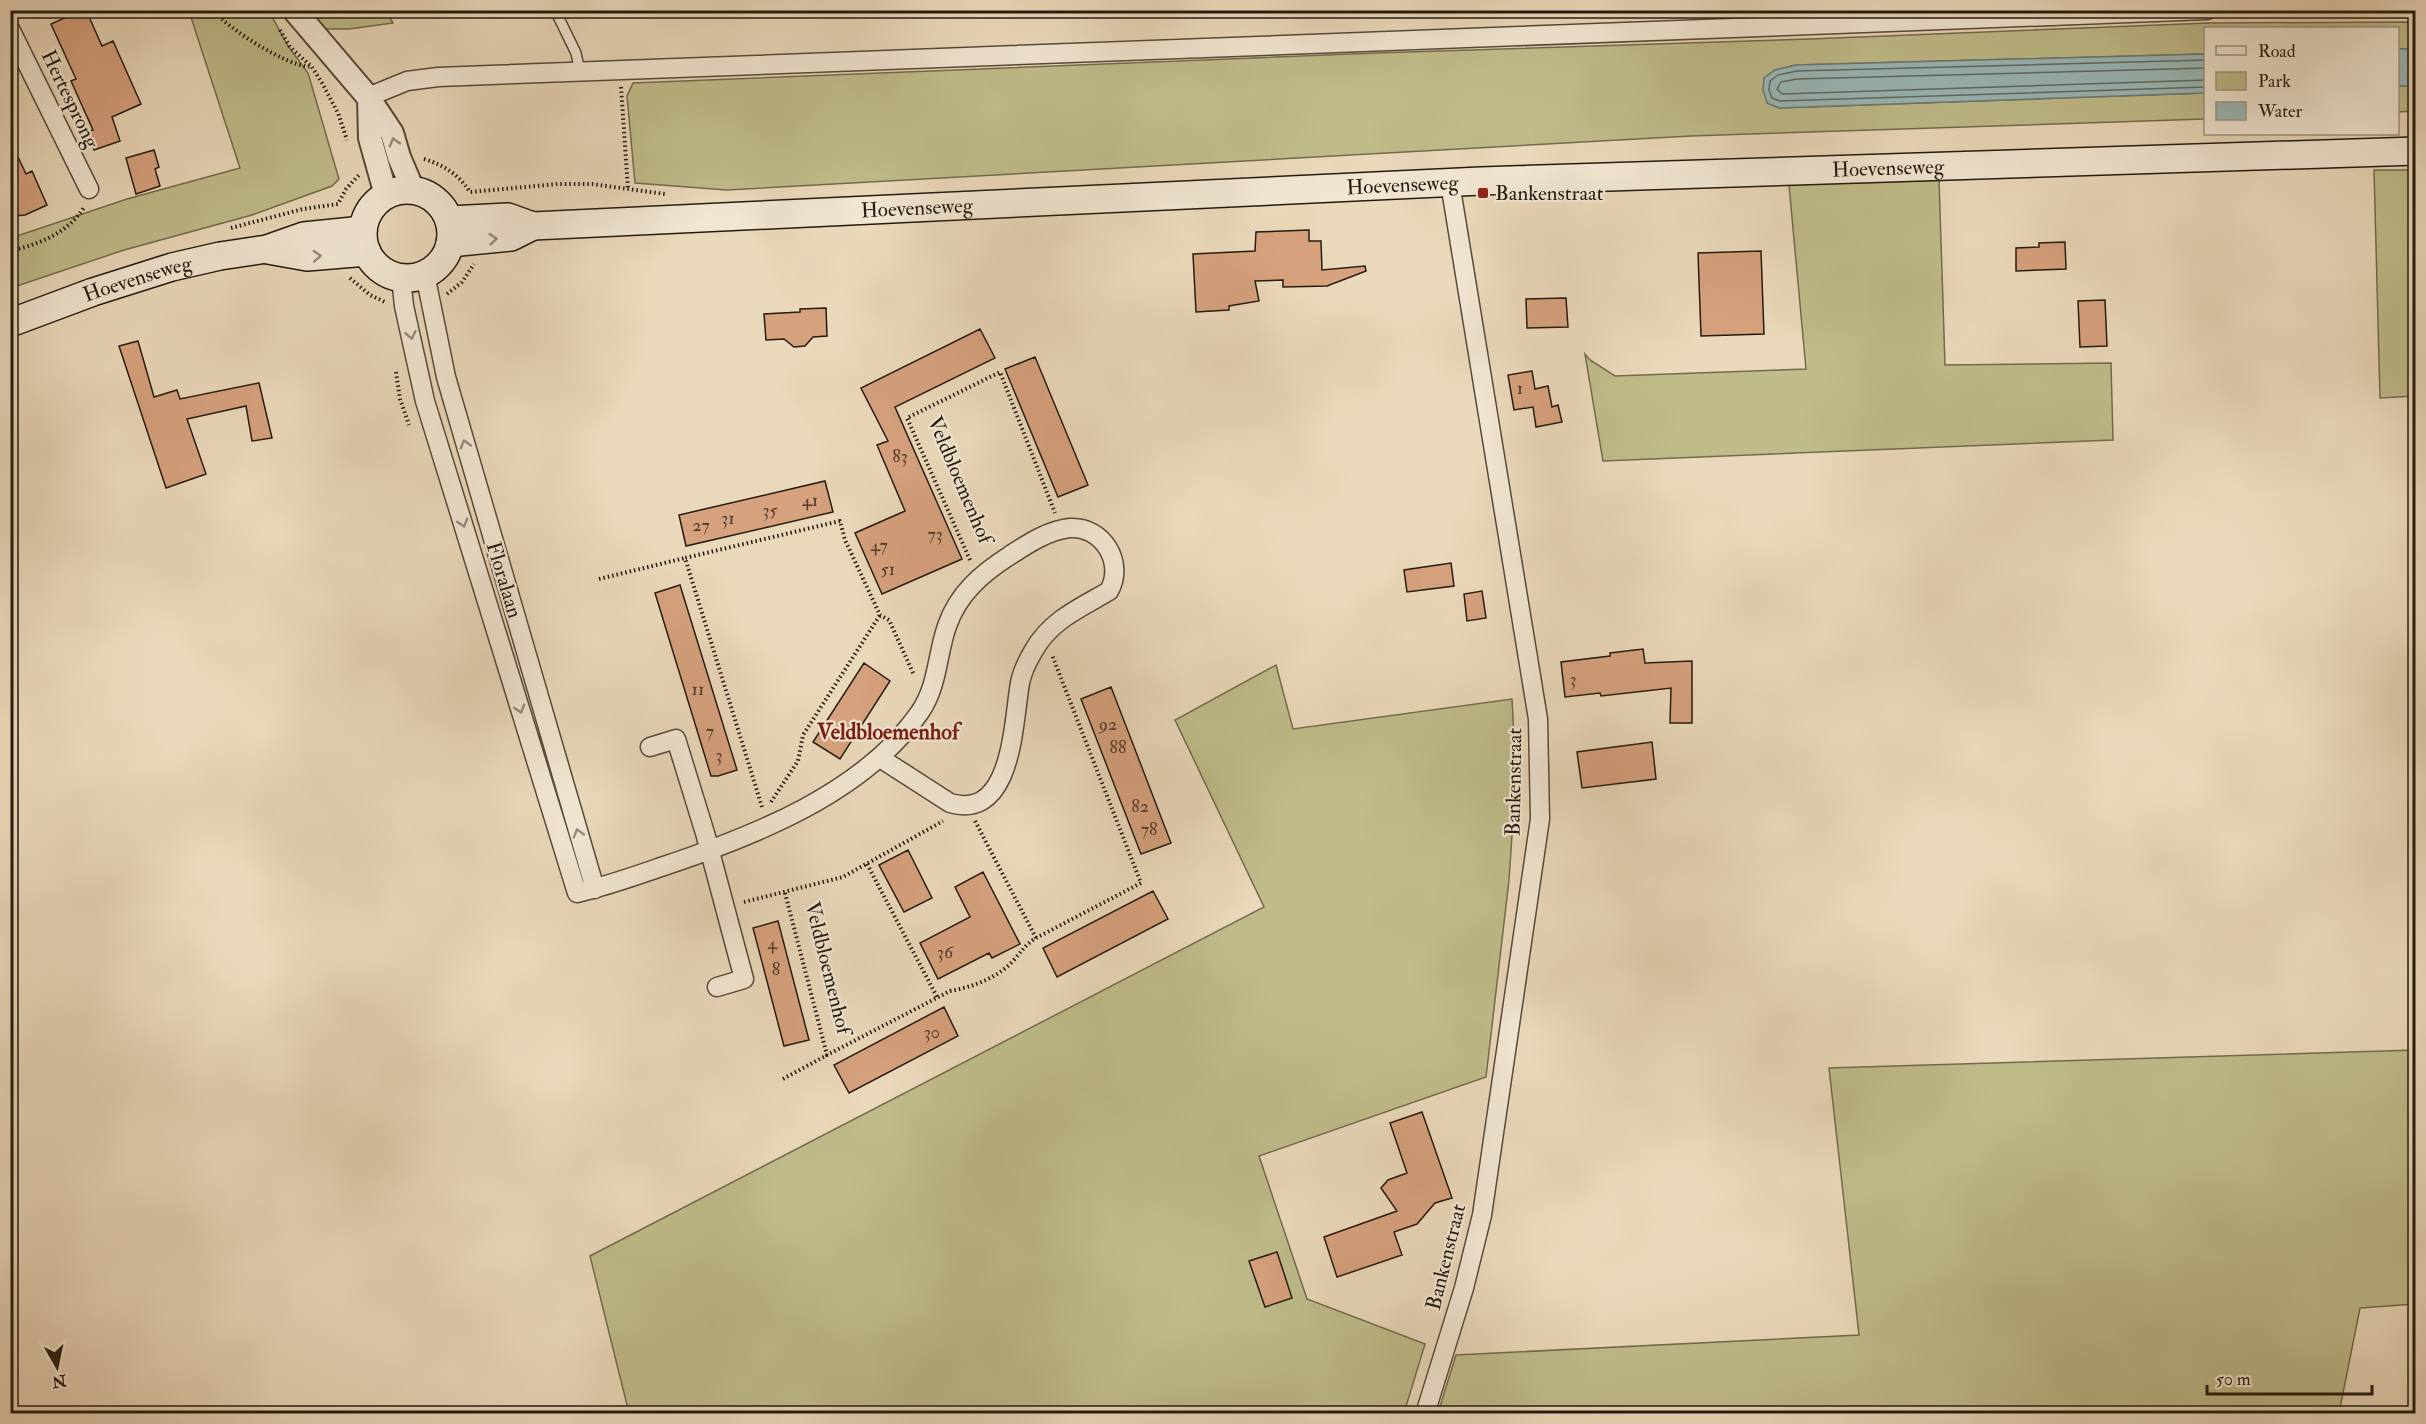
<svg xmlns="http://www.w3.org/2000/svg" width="2426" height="1424" viewBox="0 0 2426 1424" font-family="'IM FELL Double Pica',serif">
	<rect width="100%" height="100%" fill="#ead8ba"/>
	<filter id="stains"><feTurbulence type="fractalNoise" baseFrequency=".00333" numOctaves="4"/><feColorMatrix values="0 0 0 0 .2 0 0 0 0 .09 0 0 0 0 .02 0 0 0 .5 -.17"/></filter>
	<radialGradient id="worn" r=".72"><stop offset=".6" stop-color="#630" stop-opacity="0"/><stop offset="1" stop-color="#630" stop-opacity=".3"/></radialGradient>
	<path fill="#bfbc8a" stroke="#726b4d" stroke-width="1.5" d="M189,11h80l19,35 20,27 31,106 -7,7 -80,29 -128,35 -113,38v-50l116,-39 113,-31z
		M314,11h72l7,12 -44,6h-26z
		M2416,22l-1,27h-17v-21h-192l-1,26 -409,11 -21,5 -11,8 3,25 12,5 426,-15v26l-514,17 -964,54 -92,-7 -8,-87 6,-13 743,-30 434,-14 399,-16z
		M2398,86h17v25l-17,1z
		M2374,170h41v226l-35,2z
		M1939,180l6,185 166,-2 2,77 -510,21 -18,-107 5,6 25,16 191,-7 -17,-184z
		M1276,665l17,64 219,-30 4,77 -7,104 -23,197 -227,79 48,143 118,45 -21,69h-775l-39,-157 674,-349 -89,-187z
		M2415,1050v254l-55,4 -21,105h-901l18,-58 403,-20 -30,-267z"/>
	<path fill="#9ab8b8" stroke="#6b7975" stroke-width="1.5" d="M2398,49h17v37h-17z
		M2205,54v39l-426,15 -12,-5 -4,-13 1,-12 11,-8 21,-5z"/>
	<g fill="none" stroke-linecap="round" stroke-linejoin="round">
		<path stroke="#5f6964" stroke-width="1.5" d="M2206,60l-409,11 -19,4 -8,6 -1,9 3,8 8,3 426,-14
			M2206,68l-409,11 -16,3 -4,7 5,5 424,-14"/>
	</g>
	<path fill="#d6a17d" stroke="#241a10" stroke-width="1.5" d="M82,10h4l16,36 11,-5 28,63 -29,13 8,24 -26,9 -6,-19 5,-1 -22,-49 5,-2 -25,-55z
		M10,140l16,34 6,-3 15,34 -22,10 -10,1 -5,-10z
		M154,150l5,17 -4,2 5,17 -24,8 -10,-36z
		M1309,230v11h12l1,29 43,-4 1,5 -39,15 -44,1v-7l-28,1 4,20 -30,5v4l-33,2 -3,-58 62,-3 1,-19z
		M2065,242l1,27 -50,2v-23l23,-1v-4z
		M1761,251l3,83 -63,2 -3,-83z
		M1566,298l2,29 -41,1 -1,-29z
		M2105,300l2,46 -27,1 -2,-46z
		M826,308l1,28 -14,1 -8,9 -11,1 -10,-8 -18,1 -2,-26 36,-2v-3z
		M980,329l15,29 -100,49 67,152 -80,35 -27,-61 50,-22 -28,-66 11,-4 -27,-53z
		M138,341l16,56 23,-7 3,9 79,-16 13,55 -20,3 -6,-35 -59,13 19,55 -40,14 -47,-142z
		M1035,357l53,128 -30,12 -53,-128z
		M1532,371l3,18 13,-3 4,21 6,-2 4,17 -26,5 -3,-20 -19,3 -6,-35z
		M825,481l8,31 -147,34 -7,-31z
		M1451,563l3,23 -47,6 -3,-22z
		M680,585l57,185 -19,6h-7l-56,-183z
		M1482,591l4,27 -19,3 -3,-27z
		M1643,649l2,14 47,-2v62h-22l1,-35 -70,8 -1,-3 -35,4 -4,-35 49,-6v-3z
		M864,663l26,18 -50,78 -27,-17z
		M1111,687l60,156 -30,11 -60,-155z
		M1652,742l4,37 -74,9 -5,-36z
		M908,850l24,48 -28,14 -25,-47z
		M983,872l37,72 -28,14 -3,-5 -51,26 -18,-36 50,-26 -15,-30z
		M1153,891l15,28 -111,58 -14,-29z
		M778,921l31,119 -25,6 -31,-118z
		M944,1007l14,29 -109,57 -15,-28z
		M1422,1112l30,86 -17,5 -18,21 -23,8 8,23 -65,22 -13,-40 73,-26 -16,-23 7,-8 19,-7 -17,-50z
		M1277,1252l15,46 -27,9 -16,-46z"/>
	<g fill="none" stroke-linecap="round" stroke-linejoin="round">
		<g stroke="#564a3a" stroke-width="12">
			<path id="service" d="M555,10l21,43 4,19"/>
		</g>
		<g stroke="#564a3a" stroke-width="21">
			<path id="minor" d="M10,29l79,160
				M368,97l39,-16 31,-4 1769,-67
				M425,274l21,103 149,512
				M401,277l3,29 21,95 152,492c30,-7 58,-17 87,-27 90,-30 200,-73 256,-154 18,-26 17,-58 27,-86 11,-32 34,-52 62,-70 17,-11 39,-26 61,-28 33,-2 55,35 39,63 -29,17 -58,29 -75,59 -6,10 -12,22 -14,33 -7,39 -7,138 -70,120l-70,-45
				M650,747l26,-8 29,94 39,146 -27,8
				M1425,1414l39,-126 18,-73 58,-396 -2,-100 -88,-536"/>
		</g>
		<g stroke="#564a3a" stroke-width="26">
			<path id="tertiary" d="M294,10l74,87 24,36 7,24 14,33
				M369,98l1,40 16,57"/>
		</g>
		<g stroke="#241a10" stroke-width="30">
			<g id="secondary">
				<circle cx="407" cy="234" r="44"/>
				<path id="s1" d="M449,220l59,-3 25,9 948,-45 935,-30"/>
				<path d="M450,243l61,-6 22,-11"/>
				<path d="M268,250l39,7 60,-5"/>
				<path id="s2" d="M10,323l83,-31 79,-25 48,-11 47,-7 37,-13 59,-6"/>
			</g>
		</g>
		<path stroke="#241a10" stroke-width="4" stroke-dasharray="1.5 3" stroke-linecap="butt" d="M212,10c19,20 72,55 99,57
			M280,30l10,17 22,20 10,16 16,30 9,27
			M621,87l7,102
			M424,159c20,6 35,16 46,33l88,-8h34l73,10
			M231,228l72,-19 35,-5 8,-15 13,-14
			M10,251c30,-7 58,-18 75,-45
			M350,278l20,17 15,7
			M447,294l15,-12 12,-18
			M396,372l4,27 9,26
			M970,560l-63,-142 93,-46 55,141
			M599,579l86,-21
			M771,802l27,-41 5,-26 77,-120
			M762,807l-77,-249 155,-37 5,19 35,75 9,5 25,55
			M975,821l61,117
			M867,864l70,133
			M785,893l42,162 123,-64c23,-4 47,-13 63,-30 8,-9 13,-17 23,-23l105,-55 -89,-228
			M744,902l99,-25 100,-56
			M783,1079l44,-24"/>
		<use href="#service" stroke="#f1e6d2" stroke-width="9"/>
		<use href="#minor" stroke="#f1e6d2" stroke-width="18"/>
		<use href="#tertiary" stroke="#f1e6d2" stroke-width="22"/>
		<use href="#secondary" stroke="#f1e6d2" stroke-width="27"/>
	</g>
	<defs><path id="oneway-chevron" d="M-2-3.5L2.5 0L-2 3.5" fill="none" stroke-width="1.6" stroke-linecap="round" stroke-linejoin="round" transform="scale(1.5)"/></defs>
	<g stroke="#958a7b">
		<use href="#oneway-chevron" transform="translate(394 142) rotate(-107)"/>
		<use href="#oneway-chevron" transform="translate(493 239) rotate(-5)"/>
		<use href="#oneway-chevron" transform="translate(317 256) rotate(-3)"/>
		<use href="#oneway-chevron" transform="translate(411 335) rotate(78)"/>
		<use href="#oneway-chevron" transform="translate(465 444) rotate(-106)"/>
		<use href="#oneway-chevron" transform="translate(463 523) rotate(73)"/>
		<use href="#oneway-chevron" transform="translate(520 709) rotate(73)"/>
		<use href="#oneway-chevron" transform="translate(578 833) rotate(-106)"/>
	</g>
	<rect fill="#8f2418" stroke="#f1e6d2" stroke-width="2" x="1477" y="187" width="12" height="12" rx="3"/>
	<g text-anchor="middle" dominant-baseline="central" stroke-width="4.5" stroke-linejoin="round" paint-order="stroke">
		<g font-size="18" fill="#503c2b">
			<text x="1520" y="388">1</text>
			<text x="900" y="456">83</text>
			<text x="810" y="500">41</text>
			<text x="770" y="510">35</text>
			<text x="728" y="518">31</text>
			<text x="701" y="525">27</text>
			<text x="935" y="534">73</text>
			<text x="879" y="545">47</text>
			<text x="888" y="569">51</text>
			<text x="1573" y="679">3</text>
			<text x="698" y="689">11</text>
			<text x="1108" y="724">92</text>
			<text x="710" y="731">7</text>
			<text x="1118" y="747">88</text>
			<text x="719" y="755">3</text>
			<text x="1140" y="806">82</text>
			<text x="1149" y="829">78</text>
			<text x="772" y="943">4</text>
			<text x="945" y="952">36</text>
			<text x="776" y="969">8</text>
			<text x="932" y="1032">30</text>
		</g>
		<g font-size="21" fill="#241a10" stroke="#f1e6d2">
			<text transform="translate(70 99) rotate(64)">Hertesprong</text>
			<text stroke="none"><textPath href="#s1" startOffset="1442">Hoevenseweg</textPath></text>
			<text stroke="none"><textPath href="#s1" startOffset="956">Hoevenseweg</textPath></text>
			<text stroke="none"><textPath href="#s1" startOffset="470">Hoevenseweg</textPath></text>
			<text stroke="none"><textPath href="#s2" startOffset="135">Hoevenseweg</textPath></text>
			<text transform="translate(960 480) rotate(67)">Veldbloemenhof</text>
			<text transform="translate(504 580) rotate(73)">Floralaan</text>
			<text transform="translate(1514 782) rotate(-89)">Bankenstraat</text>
			<text transform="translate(828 968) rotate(76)">Veldbloemenhof</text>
			<text transform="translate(1446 1257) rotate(-76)">Bankenstraat</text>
		</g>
		<g font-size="21" fill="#241a10" stroke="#f1e6d2" text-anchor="start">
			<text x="1495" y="193">Bankenstraat</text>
		</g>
		<g font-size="22" font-weight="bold" fill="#7a1f14" stroke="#f1e6d2">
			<text x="888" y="732">Veldbloemenhof</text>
		</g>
	</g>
	<rect width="2426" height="1424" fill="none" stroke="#ead8ba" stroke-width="36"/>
	<rect x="12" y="12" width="2402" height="1400" fill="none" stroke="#241a10" stroke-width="3"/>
	<rect x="18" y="18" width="2390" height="1388" fill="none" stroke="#241a10" stroke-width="1.5"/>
	<rect x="2204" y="27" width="195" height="108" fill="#f1e6d2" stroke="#9f9484" stroke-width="1.5"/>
	<rect x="2216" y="46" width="30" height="9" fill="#f1e6d2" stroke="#9f9484" stroke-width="1.5"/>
	<text x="2258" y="57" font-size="18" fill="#241a10">Road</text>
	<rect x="2216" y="72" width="30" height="18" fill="#bfbc8a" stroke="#9f9484" stroke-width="1.5"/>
	<text x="2258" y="87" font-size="18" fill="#241a10">Park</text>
	<rect x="2216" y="102" width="30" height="18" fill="#9ab8b8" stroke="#9f9484" stroke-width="1.5"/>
	<text x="2258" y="117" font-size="18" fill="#241a10">Water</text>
	<g transform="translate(57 1367) rotate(171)" stroke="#f1e6d2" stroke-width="4.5" paint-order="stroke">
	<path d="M0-4.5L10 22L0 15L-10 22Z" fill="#241a10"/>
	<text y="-9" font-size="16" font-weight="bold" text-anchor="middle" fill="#241a10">N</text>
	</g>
	<path d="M2207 1385v9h165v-9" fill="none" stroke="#241a10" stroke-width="3"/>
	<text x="2216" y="1385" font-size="18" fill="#241a10" stroke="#f1e6d2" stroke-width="4.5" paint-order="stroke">50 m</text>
	<rect width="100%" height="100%" filter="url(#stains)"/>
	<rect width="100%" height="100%" fill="url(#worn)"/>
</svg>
